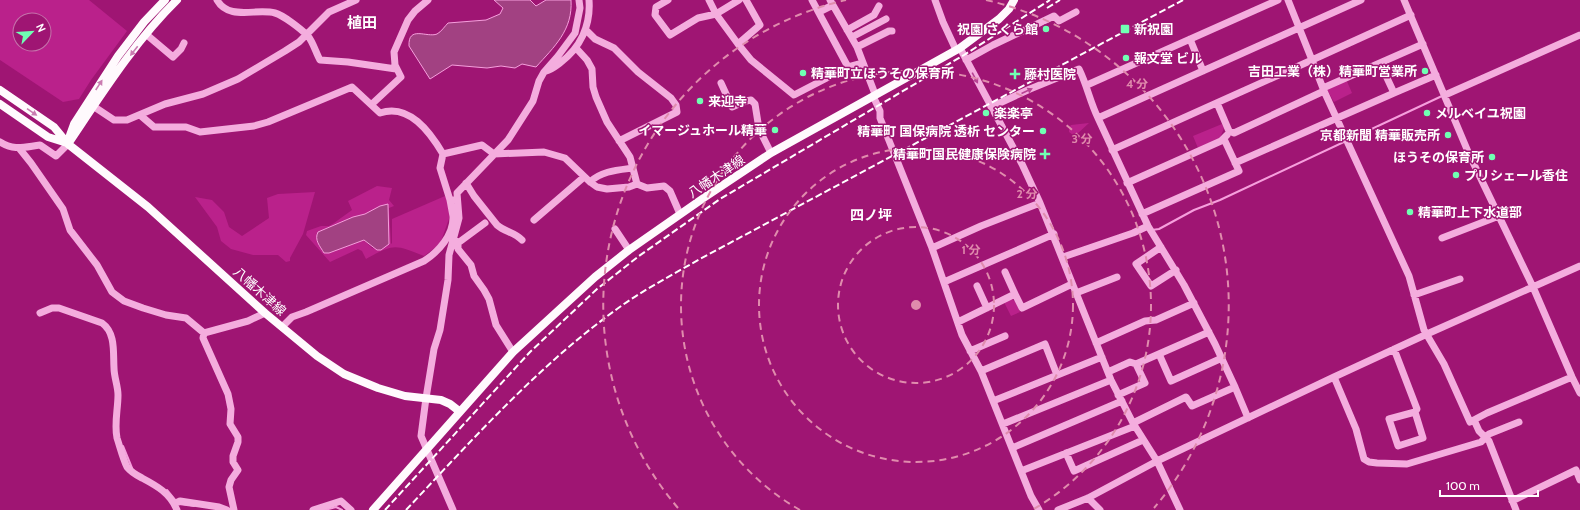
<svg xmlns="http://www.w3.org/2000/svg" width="1580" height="510" viewBox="0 0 1580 510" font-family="Cabin,'Noto Sans JP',sans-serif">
	<rect width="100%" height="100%" fill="#9f1573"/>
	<path fill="#ba218b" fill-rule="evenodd" d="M0,0h89l38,31 -36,49 -12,19 -16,3 -63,-42zM20,20h24v24h-24z
		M1346,79l6,14 -18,9 -8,-14z
		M1089,123l-13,12h-3l-4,-3v-4l2,-3z
		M1222,124l2,4 -4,10 -22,10 -5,-12z
		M377,186l15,2 -3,12 5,6 -5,2 2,36 1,-1v-24l53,-23 2,3 3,17 -10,28 -16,12c-30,-12 -30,-12 -58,3l-4,-8 -4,-2 -28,13 -24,-27 1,-4 14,-5h8l5,-3 18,-13 -4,-9zM380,206l7,38 -6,6 -9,-2 -8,-8 -35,13 -11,-21 35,-15 12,-3z
		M315,192l-12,42 -13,24v3l-4,1 -8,-7h-25l-22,-6 -10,-8 -4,-14 -22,-30 17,3 12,12 5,15 13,9 27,-18 -2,-20 11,-4z
		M1011,299l4,2 5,11 -9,4 -7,-14z"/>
	<path fill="#a24182" stroke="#f69fdd" d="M494,0h36l6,6 10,-6h25c2,30 -17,47 -35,67l-14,-3 -7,4 -14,-2 -14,2 -35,-3 -22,14 -21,-33c-1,-21 18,-8 28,-12 4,-2 8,-8 11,-11l38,-3 14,-6 3,-6z
		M388,204l1,40 -8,6h-4l-13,-10 -35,13h-5c-4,-7 -10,-13 -6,-21l35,-15 12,-3 15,-8z"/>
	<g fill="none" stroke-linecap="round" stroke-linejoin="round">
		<path stroke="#f69fdd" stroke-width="2" d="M1152,230l7,-1 35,-19 26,-10 222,-104
			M123,446l9,22
			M167,490l9,11
			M179,504l15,2
			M325,510l11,-3 6,3"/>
		<path stroke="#f4adde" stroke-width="7" d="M217,0c12,21 39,8 58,13 8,2 26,16 33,23 5,6 8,17 12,24l28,2 48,7
			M668,0l-12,7 -1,8 15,20 28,-17 18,-4 23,-14
			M709,0l7,14 22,30 13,16 43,35 54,-28 15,-4
			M812,0l36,67
			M830,0l27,47 18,47
			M935,0l8,22 13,28
			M1404,0l65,154 64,133 39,90 8,16
			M819,12l14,-7
			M1411,15l-99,45 12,31 85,185 15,54 20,34 26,58 17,-9 85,-36
			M586,30l9,9 19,9 24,24 33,26 5,7 1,7 -58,29
			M847,30l27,-15 5,-9
			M147,35l26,22 8,-8 3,-6
			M852,37l34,-18
			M1190,39l13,32
			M738,44l22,-19 -14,-25
			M857,47l32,-16h3
			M576,48l11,12 5,9 1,18 3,10 11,25 23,35 7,27 10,4 17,-2 6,5 10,23
			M960,48l62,116 18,39 71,177 22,43 24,38 23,49
			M966,60l27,-15 61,-29 5,5 17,-9
			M1380,63l14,30 42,-18
			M546,71c5,-1 10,-5 14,-8 20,-15 31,-37 29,-63
			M721,83l11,24 14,-6 5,-1 4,4 4,25 12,24
			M1087,85l191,-85
			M1323,88l100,-44
			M1445,95l135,-60
			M873,96l7,15v7l52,130 30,87 19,36 50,125 8,14
			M1217,103l12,28 5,2 90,-42
			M372,104l29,-27 -6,-12 -1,-13 14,-32 7,-9 13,-11
			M93,106l21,14h13l38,-16 38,-10 35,-15 47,-28 14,-9 30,-30 27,-12
			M991,107l39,-18 49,-20c8,16 11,33 19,49
			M140,115l14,12h32l14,5 54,-6 14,-4 84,-35 28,26c29,-10 50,19 63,41l39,-9 12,9 50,-2 21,6 25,24 7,5 10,2 22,-2 8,-3
			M0,142c14,9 24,5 40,3l16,11 12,-12
			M19,148l12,15 32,46 7,21 27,35 15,27 12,9 19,7 23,7 20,3 18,15 44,-12 17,-8
			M1112,150l200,-90 -24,-60
			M443,154l-3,14 10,32h3
			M1235,163l159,-70
			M590,182c11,-11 28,-12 43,-14
			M466,183l8,13 23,29c8,7 17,7 25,15
			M1127,183l94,-42 6,-6
			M1142,214l97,-43 -15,-32
			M534,220l50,-43
			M615,229l14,21
			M452,238l6,5v6l13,16 3,11 10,14 5,9 7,26 17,27
			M1442,238l57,-22
			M458,243l27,-20
			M1161,247l-25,17 15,22 25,-16
			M932,248l49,-22 59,-23
			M1063,257l70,-24 15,-7
			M1005,272l10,22
			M944,282l110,-48
			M977,286l10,22
			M1076,293l41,-16
			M1414,295l46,-16
			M40,313l12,-5h7l43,15c14,10 11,30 12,45 0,9 4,18 4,27 0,14 -4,29 -1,43 3,9 6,21 10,29 4,5 9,8 15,11 15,8 28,15 35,32
			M958,322l57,-28 7,14 50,-24
			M282,327l10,-10 14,-5 118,-51c14,-9 30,-26 29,-45 -1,-5 -2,-11 -3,-16
			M204,333l-1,5 25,56 3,15 -1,15 8,13v5l-5,14v6l5,8 -7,10 -2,7 5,23
			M1096,343l49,-22 11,-1 38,-17
			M1394,349l23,60 -2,3 -26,7 9,27 25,-8 -8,-26
			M970,351l35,-15
			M1159,354l12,27 51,-23
			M981,371l64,-27 12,31
			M1108,372l22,-10 6,2 73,-32
			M1334,377l22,52 8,30 5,3 8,1 30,1 74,-22 8,-8 30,-12
			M1118,395l27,-12 -9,-19
			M993,401l109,-44
			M1248,418l-13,-31 -20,-43 -31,-59 -36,-59 -50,-108 263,-118
			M1474,420l5,11 10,10 27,69
			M1133,423l53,-26 6,9 43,-19
			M1003,424l108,-44
			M1012,448l110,-47
			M1066,453l8,18 69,-31
			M1021,471l114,-45
			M1088,498l12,12
			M1512,501l64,-31 4,10
			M174,504l6,-3 39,6 8,3
			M313,510l28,-9 10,9
			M453,510l-32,-74 5,-38 8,-49 6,-19 8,-50 1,-25 10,-37 -2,-25 51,-53 25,-39 6,-20 5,-9 14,-16 17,-23 5,-25 -1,-8
			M1058,510l30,-12 69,-37 177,-84 93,-43 153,-68"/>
		<path stroke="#fffafd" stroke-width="8" d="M0,90l54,37 14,17 80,63 117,106 52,43 27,18 34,14 27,8 36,4 9,4 9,7
			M0,104l48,33 19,6
			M70,135l4,-11 44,-68 26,-34 21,-22
			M68,144c33,-49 67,-103 109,-144
			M373,510l140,-158 82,-75 34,-27 76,-53 66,-44 189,-105 39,-29 10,-10 5,-9"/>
		<path stroke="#fff" stroke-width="2" stroke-dasharray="7 3" stroke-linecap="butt" d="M1047,8l13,-8
			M385,510l145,-158 67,-63 42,-33 81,-57 244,-144 86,-55
			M406,510c67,-71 132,-144 211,-201 26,-19 55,-34 83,-50l483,-259"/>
	</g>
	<defs><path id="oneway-solid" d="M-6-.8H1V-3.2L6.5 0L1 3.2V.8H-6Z"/></defs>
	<g fill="#ca7cb1">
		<use href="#oneway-solid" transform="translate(134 51) rotate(128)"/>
		<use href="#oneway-solid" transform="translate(99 85) rotate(-57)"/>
		<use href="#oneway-solid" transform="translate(32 112) rotate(34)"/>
	</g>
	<g fill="#b84393">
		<use href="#oneway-solid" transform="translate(975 78) rotate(62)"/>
		<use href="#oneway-solid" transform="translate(1027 91) rotate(-24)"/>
	</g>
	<g fill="none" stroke="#e08cad" stroke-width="2" stroke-dasharray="7 5">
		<circle cx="916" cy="305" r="78"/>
		<circle cx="916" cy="305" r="157"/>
		<path d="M800 510A235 235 0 1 1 1032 510"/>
		<path d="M678 508A313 313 0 0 1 846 0M986 0A313 313 0 0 1 1154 508"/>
	</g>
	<g fill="#70ffb3" stroke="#9f1573" stroke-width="1.5">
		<circle cx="1046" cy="29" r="4"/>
		<rect x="1120" y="24" width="10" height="10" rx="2"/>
		<circle cx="1126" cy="58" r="4"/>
		<circle cx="1425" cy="71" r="4"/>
		<circle cx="803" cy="73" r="4"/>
		<path d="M1013 68h4v4h4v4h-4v4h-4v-4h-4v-4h4z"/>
		<circle cx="700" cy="101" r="4"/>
		<circle cx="986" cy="113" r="4"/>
		<circle cx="1427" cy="113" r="4"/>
		<circle cx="775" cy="130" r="4"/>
		<circle cx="1043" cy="131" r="4"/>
		<circle cx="1448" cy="135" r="4"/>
		<path d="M1043 148h4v4h4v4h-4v4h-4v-4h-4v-4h4z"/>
		<circle cx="1492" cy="157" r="4"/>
		<circle cx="1456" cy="175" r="4"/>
		<circle cx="1410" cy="212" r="4"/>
	</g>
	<g text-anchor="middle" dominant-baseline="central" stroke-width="3" stroke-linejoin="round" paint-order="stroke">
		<g font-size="13" font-weight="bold" fill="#fff" stroke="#9f1573" text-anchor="start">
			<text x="1038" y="29" text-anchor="end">祝園 さくら館</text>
			<text x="1134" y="29">新祝園</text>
			<text x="1134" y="58">報文堂 ビル</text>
			<text x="1417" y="71" text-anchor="end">吉田工業（株）精華町営業所</text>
			<text x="811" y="73">精華町立ほうその保育所</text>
			<text x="1024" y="74">藤村医院</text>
			<text x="708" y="101">来迎寺</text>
			<text x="994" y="113">楽楽亭</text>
			<text x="1435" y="113">メルベイユ祝園</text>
			<text x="767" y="130" text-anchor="end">イマージュホール精華</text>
			<text x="1035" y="131" text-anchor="end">精華町 国保病院 透析 センター</text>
			<text x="1440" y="135" text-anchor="end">京都新聞 精華販売所</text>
			<text x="1036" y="154" text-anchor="end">精華町国民健康保険病院</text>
			<text x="1484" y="157" text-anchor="end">ほうその保育所</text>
			<text x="1464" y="175">プリシェール香住</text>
			<text x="1418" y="212">精華町上下水道部</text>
		</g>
		<g font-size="13" fill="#fff" stroke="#9f1573">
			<text transform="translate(716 176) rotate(-34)">八幡木津線</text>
			<text transform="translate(260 291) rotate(42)">八幡木津線</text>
		</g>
		<g font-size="14" font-weight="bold" fill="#fff" stroke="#9f1573">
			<text x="871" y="215">四ノ坪</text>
		</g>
		<g font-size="15" font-weight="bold" fill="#fff" stroke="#9f1573">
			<text x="362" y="23">植田</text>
		</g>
	</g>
	<circle cx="916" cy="305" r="6" fill="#e08cad" stroke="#9f1573" stroke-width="2"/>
	<g font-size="12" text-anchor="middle" font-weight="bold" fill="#e08cad" stroke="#9f1573" stroke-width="3" stroke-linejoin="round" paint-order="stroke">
		<text x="1137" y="88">4 分</text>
		<text x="1082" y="143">3 分</text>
		<text x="1027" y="198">2 分</text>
		<text x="971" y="254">1 分</text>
	</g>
	<g transform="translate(32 32) rotate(65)"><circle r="19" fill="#9f1573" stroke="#c573ab"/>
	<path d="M0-3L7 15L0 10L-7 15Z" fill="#70ffb3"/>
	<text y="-6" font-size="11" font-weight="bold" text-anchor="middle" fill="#ffffff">N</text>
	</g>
	<path d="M1440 490v6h98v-6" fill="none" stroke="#ffffff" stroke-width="2"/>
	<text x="1446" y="490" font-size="12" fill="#ffffff" stroke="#9f1573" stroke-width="3" paint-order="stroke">100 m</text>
</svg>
